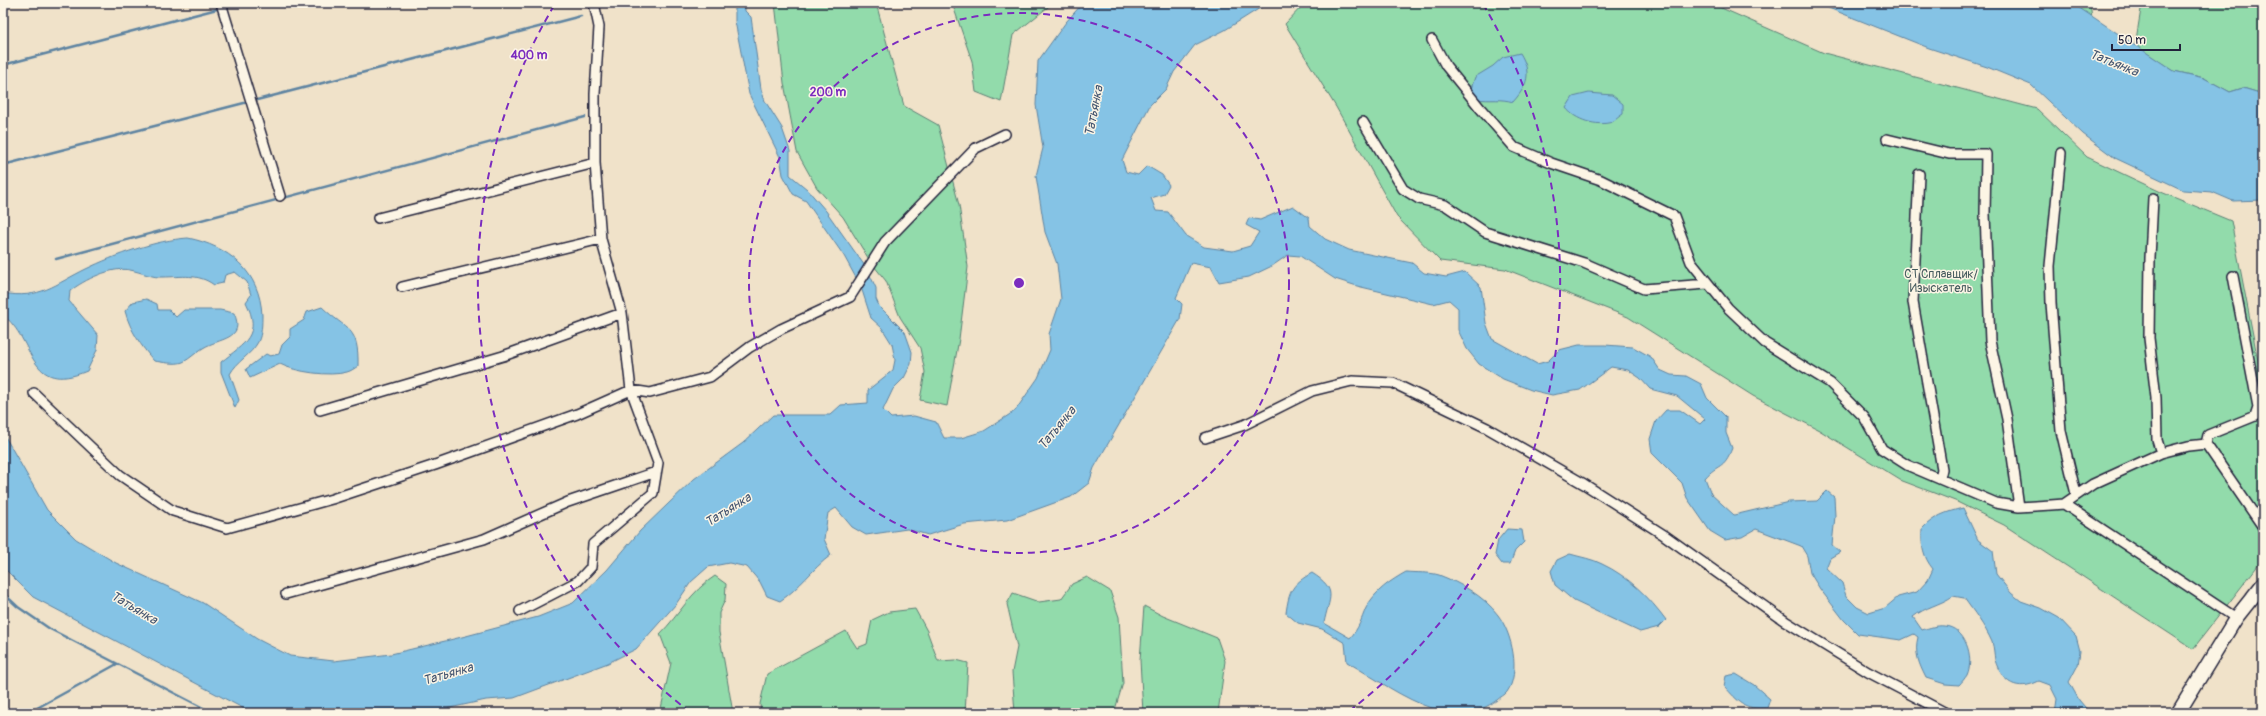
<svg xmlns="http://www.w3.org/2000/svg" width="2266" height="716" viewBox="0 0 2266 716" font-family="Pangolin,sans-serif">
	<rect width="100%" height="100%" fill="#f0e2c9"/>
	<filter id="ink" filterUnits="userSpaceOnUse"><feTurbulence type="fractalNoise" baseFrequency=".025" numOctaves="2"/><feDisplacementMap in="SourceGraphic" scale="8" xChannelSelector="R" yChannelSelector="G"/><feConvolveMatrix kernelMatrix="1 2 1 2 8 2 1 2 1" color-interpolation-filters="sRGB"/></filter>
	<g filter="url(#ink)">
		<path fill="#92dbab" stroke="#5a7e73" d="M775,3h101l28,103 34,19 21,80 9,62 -9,72 -12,67 -27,-6 5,-28 -5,-24 -20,-31 -14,-36 -16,-20 -27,-44 -26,-29 -20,-36 -13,-69z
			M952,3h101l-40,32 -12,67 -25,-10 -4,-31z
			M1305,3h405l114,50 213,56 50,48 74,35 70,29 32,166v172l-70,90 -189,-124 -49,-24 -55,-21 -81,-50 -66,-34 -125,-79 -123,-48 -65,-8 -43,-44 -61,-110 -51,-83z
			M2072,3h18l2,15z
			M2142,3h121v91l-20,-6 -13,4 -26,-14 -30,-7 -39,-25z
			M715,576l11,8 -1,16 -6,13v19l14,81h-73l11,-50 -11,-29c20,-20 30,-42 55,-58z
			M1087,577l23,14 9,26 4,66 -9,30h-99l-3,-41 5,-25 -10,-43 6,-11 26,9 22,-3 11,-15z
			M1144,606l19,10 54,22 8,23 -7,52h-75l-3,-53z
			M915,609l12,22 11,30 18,-1 12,3 -3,50h-204l-1,-9 7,-30 79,-43 11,17 10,-4 5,-24 17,-8z"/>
		<path fill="#85c3e5" stroke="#5d83a1" d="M735,3h10v8l6,6 10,72 4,12 17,27 8,23v24l17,14 19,22 41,58 9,19v11l3,7 26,26 7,20 -1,12 -7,14 -11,11 -10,21 8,8 23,-2 22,6 8,16h17l23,-7 31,-20 23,-33 12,-28 -1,-16 12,-35 -4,-35 -12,-32 -9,-56 7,-28 -7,-43 2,-44 28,-39 17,-19h185l-43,27 -30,15 -21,27 -8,17 -16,16 -28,55 4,12 12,3 9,-9 15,9 7,10 -5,9 -13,4 5,13 12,1 18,24 18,11 29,4 17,-5 9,-14 -13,-7 3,-7 11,2 33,-14 16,12 1,8 15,13 24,11 63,13 12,10 22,4 19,-5 16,15 5,36 6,16 45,25 11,-3 11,-11 20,-5h26l28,2 18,10 9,13 11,5 15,1 15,8 6,14 19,19v16l6,15c-8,22 -14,15 -27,30l6,16 23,21 55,-13 28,-1 10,-10 7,6 1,19 -3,29 8,7 -10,6 -4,10 16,15 4,13 11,11 12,6 16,-5 13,-11 19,-5 11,-12 5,-11c-10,-12 -12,-25 -11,-40 12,-13 24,-17 41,-21l15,32 15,11 3,23 15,19 10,8 20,7 18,10 17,18 4,15 -2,14 -9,17 10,18 11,13h-35l2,-14 -7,-14 -11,-4c-22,11 -37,2 -44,-21 -1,-6 -1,-12 -3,-18 -7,-16 -18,-30 -28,-44l-11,-2c-13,9 -28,11 -40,21l9,13c7,-2 15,-5 22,-4 21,1 31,31 23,49 -2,3 -5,7 -8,10l-14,-1 -19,-6c-7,-14 -12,-25 -8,-41l-4,-3 -13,6 -43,-6 -14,-14 -24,-31 -10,-16 -3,-17 -6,-10 -45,-17 -14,8 -17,3 -15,-9 -23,-33 -5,-15 -30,-30 -2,-14 6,-18 10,-11h14l20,14 5,-5 -28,-23 -27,-7 -10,-11 -12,-8 -17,-3 -31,23 -28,5 -21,-5 -28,-11 -24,-15 -12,-15 -9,-19v-22l-9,-8 -16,4 -76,-18 -22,-7 -35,-23 -12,-1 -16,11 -23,11 -30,5 -8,-15 -20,-4 -15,35 6,6 -2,15 -86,149 -5,15 -18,14 -64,23 -43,4 -36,11 -21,-6 -41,6 -14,-8 -16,-19 -8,5 -4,26 7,16c-19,14 -31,33 -51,46l-13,-5 -7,-14 -13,-15 -18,-4 -21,4 -17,15 -15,22 -40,45 -28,14 -94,35 -28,2 -59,13h-175l-219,-116 -30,-30v-134l44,77 29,29 40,24 87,40 54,36 33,17 44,5 57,-7 75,-18 72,-19 35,-14 34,-33 33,-39 54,-52 49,-36 30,-28h57l11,-10 27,-2v-13l25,-20 2,-10 -3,-16 -10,-16 -11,-10 -10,-31 -17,-31 -38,-55 -13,-7 -10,-19 -3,-18 -31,-63 -14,-73z
			M1816,3h256l102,68 30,7 26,14 13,-4 20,6v106l-30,1 -21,-9 -29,-2 -68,-32 -32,-24 -52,-49 -44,-18 -58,-19z
			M1520,53c12,20 8,32 -7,49 -12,-4 -23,-1 -36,-3l-6,-10 4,-12 18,-11 10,-9z
			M1589,93l23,2 11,9v10c-4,2 -7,6 -11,8 -15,5 -37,-2 -46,-14l7,-11z
			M188,238c40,8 72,33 74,77 0,8 0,19 -4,27 -7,13 -21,19 -28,32l9,26 -4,8 -14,-36v-10c24,-19 41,-27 25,-60l5,-7 -4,-13 -12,-10 -10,3 -2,8 -9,2c-16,-12 -32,-8 -51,-8 -10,1 -22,-5 -33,-7 -18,-4 -46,10 -60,21l-1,10 29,34 -1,15 -10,21c-60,25 -51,-31 -84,-56v-22c37,7 52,-9 83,-24 29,-14 70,-29 102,-31z
			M146,299l11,5 1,6h11l7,7 8,-7h36l14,3c12,27 -15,25 -31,35 -7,4 -13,11 -20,14 -8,3 -21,0 -29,-1 -13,-15 -24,-31 -29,-50l8,-9z
			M322,307c25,24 37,19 36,59 -3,2 -7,5 -11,6 -17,5 -52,0 -67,-8l-30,14 -4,-9 20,-15 4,2 9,-2 3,-9 8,-8v-8l14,-9 3,-8z
			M1507,529l15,1 2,12 -9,9 -5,13h-8l-7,-9 3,-15z
			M1570,554c10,3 23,5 32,10 26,12 48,34 64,56l-7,7 -19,5 -66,-31 -19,-16 -4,-14 6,-11z
			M1406,572c10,1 23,0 33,3 21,8 45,21 59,40 14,18 23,58 9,77 -2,3 -7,5 -10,8 -19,14 -40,16 -63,9 -31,-10 -59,-31 -87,-47l-2,-19 -23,-14 -24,-6 -12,-10c3,-22 6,-29 26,-40 27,17 17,24 12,50l26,15c9,-10 11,-18 16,-30 9,-17 24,-27 40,-36z
			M1736,674l18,11 16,14 -3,9c-23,2 -28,-6 -43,-22l2,-10z"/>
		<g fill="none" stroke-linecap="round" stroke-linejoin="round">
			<path stroke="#5d83a1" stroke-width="2.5" d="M3,65l237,-62
				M253,101l328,-85
				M3,165l245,-63
				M56,259l529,-142
				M3,593l15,14 32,22 163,84
				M28,713l89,-49"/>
			<g stroke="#22223b" stroke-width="12">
				<path id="street" d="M221,3l59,193
					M1432,40l14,26 34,42 34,39 37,16 50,17 73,36 17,46 37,46 37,35 65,40 34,34 18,32 25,16 89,38 23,4 32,-2 13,-1 29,-20 68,-31 27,-7 18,-2 57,83
					M1363,122l40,67 16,10 26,6 40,27 99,31 60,26 63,-5
					M1887,139l62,15h37l-1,60 5,127 17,78 12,88
					M2061,153l-11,113 1,37 10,128 15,63
					M1919,174l-6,128 29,167 -2,9
					M2153,198l-3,60 -1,80 7,60 1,42 4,13
					M378,218l217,-55
					M402,287l199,-48
					M34,393l86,82 53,36 54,17 105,-29 103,-34 142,-51 54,-24 19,3 60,-16 40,-30 31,-18 69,-32 35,-55 91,-94 29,-14
					M320,410l183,-54 119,-43
					M1205,438l39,-13 68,-34 40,-10 41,2 94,45 97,56 80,51 121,86 83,51 78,41
					M2206,444l2,-9 47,-19 3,-9 -25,-131
					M2064,504l172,114
					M286,594l198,-55 84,-37 88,-30
					M520,611l58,-30 13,-14 2,-23 60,-51 5,-30 -27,-73 -9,-77 -21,-74 -6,-76v-69l4,-67 -5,-24"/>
			</g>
			<g stroke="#22223b" stroke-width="16">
				<path id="secondary" d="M2178,713l58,-95 27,-34"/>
			</g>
			<use href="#street" stroke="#fcf5e5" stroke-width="9"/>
			<use href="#secondary" stroke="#fcf5e5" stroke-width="13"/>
		</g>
	</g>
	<g fill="none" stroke="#7b2cbf" stroke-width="2" stroke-dasharray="7 5">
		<circle cx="1019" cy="283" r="270"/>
		<path d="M690 712A541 541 0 0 1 555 4M1483 4A541 541 0 0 1 1348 712"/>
	</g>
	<g text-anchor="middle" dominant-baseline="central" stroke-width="3" stroke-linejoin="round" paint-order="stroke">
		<g font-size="12" fill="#445a5d" stroke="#fcf5e5">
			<text x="1941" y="274">СТ Сплавщик/<tspan x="1941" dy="14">Изыскатель</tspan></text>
		</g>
		<g font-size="13" font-style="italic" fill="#40526e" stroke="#fcf5e5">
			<text transform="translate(2114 63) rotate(22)">Татьянка</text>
			<text transform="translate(1094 111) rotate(-79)">Татьянка</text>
			<text transform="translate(1057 428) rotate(-50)">Татьянка</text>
			<text transform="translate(728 510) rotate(-32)">Татьянка</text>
			<text transform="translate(134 608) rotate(31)">Татьянка</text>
			<text transform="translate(448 674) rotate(-16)">Татьянка</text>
		</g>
	</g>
	<circle cx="1019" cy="283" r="6" fill="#7b2cbf" stroke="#fcf5e5" stroke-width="2"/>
	<g font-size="12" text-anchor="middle" font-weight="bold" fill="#7b2cbf" stroke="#fcf5e5" stroke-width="3" stroke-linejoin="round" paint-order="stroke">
		<text x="529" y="59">400 m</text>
		<text x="828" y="96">200 m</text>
	</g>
	<rect width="2266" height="716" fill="none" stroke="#fcf5e5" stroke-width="16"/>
	<rect x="8" y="8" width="2250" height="700" fill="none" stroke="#22223b" stroke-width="1.5" filter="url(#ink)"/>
	<path d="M2112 44v6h68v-6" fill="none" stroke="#22223b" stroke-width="2"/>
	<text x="2118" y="44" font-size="12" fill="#22223b" stroke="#fcf5e5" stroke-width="3" paint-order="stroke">50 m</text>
</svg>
